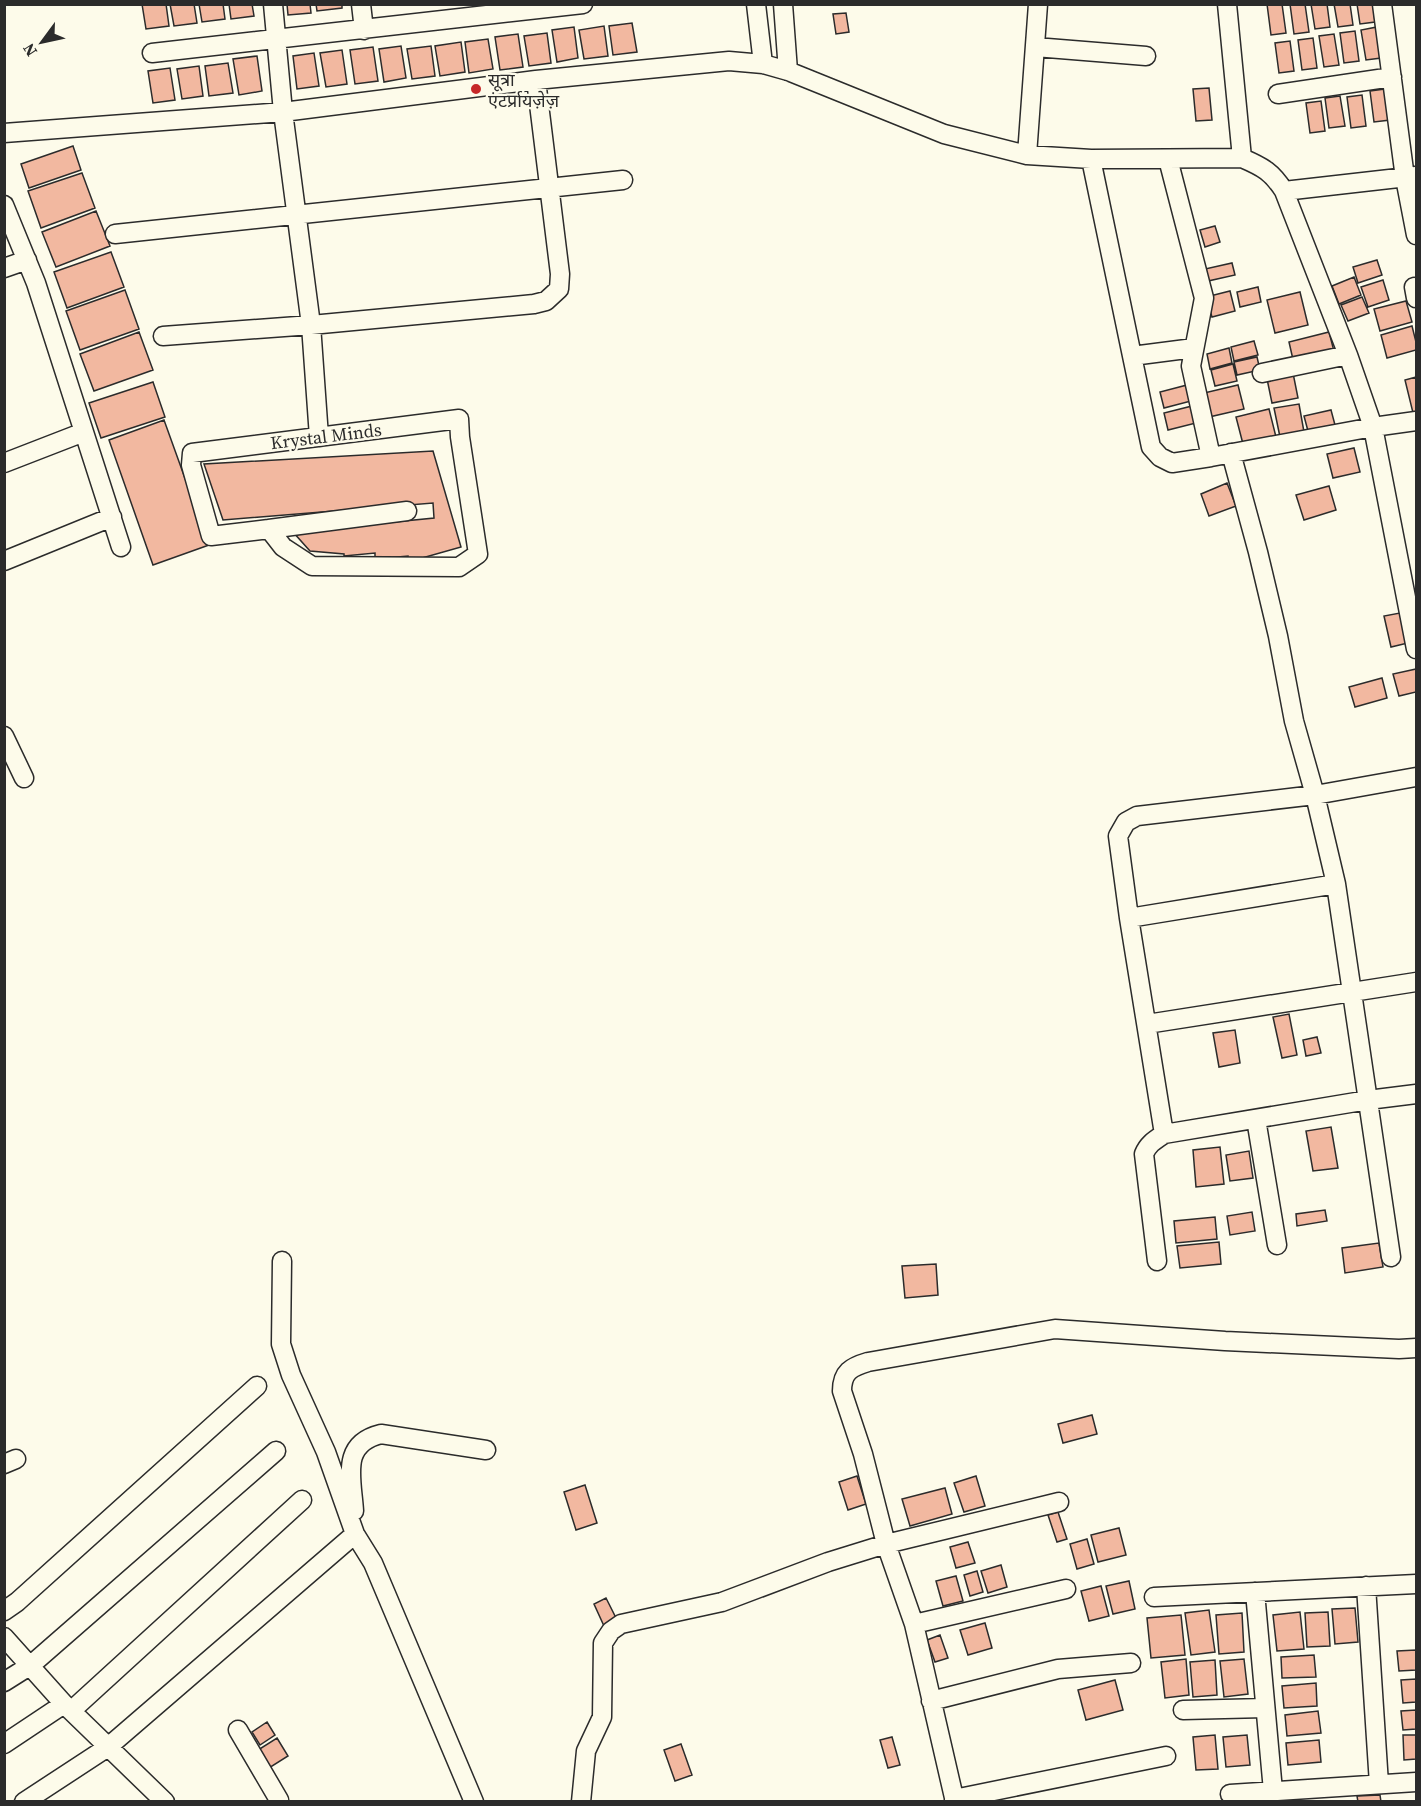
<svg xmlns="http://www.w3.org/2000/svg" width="1421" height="1806" viewBox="0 0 1421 1806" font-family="'Source Serif 4','Noto Sans Devanagari',serif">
	<rect width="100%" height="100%" fill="#fdfbea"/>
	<path fill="#f2b8a0" stroke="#2b2b2b" stroke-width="1.5" d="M142,4h24l3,22 -23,3z
		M170,4h24l3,19 -23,3z
		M199,4h24l2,15 -23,3z
		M229,4h23l2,12 -23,3z
		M287,4h23l1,9 -23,2z
		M316,4h26v4l-25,3z
		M1267,4h15l4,29 -15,2z
		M1290,4h15l4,28 -15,2z
		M1311,4h16l3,23 -15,2z
		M1334,4h16l3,21 -15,2z
		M1357,4h16l2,18 -15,2z
		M846,13l3,19 -13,2 -3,-20z
		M632,23l5,29 -24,3 -4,-29z
		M604,26l4,30 -24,3 -5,-29z
		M574,27l4,31 -21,4 -5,-32z
		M1377,27l4,31 -15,2 -5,-30z
		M1355,31l4,30 -15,2 -4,-30z
		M547,33l4,30 -22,3 -5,-30z
		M518,34l5,33 -23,3 -5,-33z
		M1334,34l5,31 -15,2 -5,-31z
		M1313,38l4,30 -15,2 -4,-30z
		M488,39l5,30 -24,4 -4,-31z
		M1290,41l4,30 -15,2 -4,-30z
		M461,42l4,30 -25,4 -5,-30z
		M401,46l5,32 -22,4 -5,-33z
		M431,46l4,30 -23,3 -5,-30z
		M373,47l5,34 -23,3 -5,-34z
		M342,50l5,34 -21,3 -6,-34z
		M314,53l5,33 -22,3 -4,-33z
		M257,56l5,35 -23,4 -6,-36z
		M228,63l5,30 -24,3 -4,-30z
		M199,66l4,30 -21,3 -5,-30z
		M170,68l5,32 -22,3 -5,-32z
		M1209,88l3,32 -16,1 -3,-32z
		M1385,89l5,31 -16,2 -4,-31z
		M1362,95l4,31 -15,2 -4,-31z
		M1340,96l5,30 -16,2 -4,-30z
		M1321,101l4,30 -15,2 -4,-30z
		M73,146l8,24 -52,18 -8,-24z
		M82,173l13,35 -54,20 -13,-37z
		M96,211l14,35 -54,21 -14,-35z
		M1215,226l5,16 -15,5 -5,-17z
		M111,252l13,35 -57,21 -13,-36z
		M1377,260l5,15 -24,8 -5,-16z
		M1232,263l3,12 -27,6 -3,-12z
		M1354,277l7,18 -22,9 -7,-18z
		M1383,280l6,20 -21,7 -7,-20z
		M1258,287l3,15 -21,5 -3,-15z
		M125,290l14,39 -59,21 -14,-39z
		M1230,291l5,20 -23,6 -6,-20z
		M1300,292l8,33 -33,8 -8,-33z
		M1362,297l7,16 -21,8 -7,-16z
		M1406,301l6,21 -32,9 -6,-22z
		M1412,326l4,16v8l-29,8 -6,-23z
		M139,332l14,38 -59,21 -14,-37z
		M1329,332l6,23 -41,9 -5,-22z
		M1254,341l4,14 -24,6 -3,-14z
		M1229,348l3,15 -22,6 -3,-15z
		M1257,357l3,13 -23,5 -3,-13z
		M1233,364l4,17 -22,5 -4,-16z
		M1292,368l6,30 -26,5 -6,-29z
		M1416,377v39l-2,1 -9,-37z
		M153,382l12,35 -64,21 -12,-35z
		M1187,385l4,16 -27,7 -4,-16z
		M1238,385l6,24 -35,8 -5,-24z
		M1299,404l5,28 -24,5 -6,-29z
		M1192,406l4,17 -28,7 -4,-17z
		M1269,409l7,28 -33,7 -7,-27z
		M1331,410l4,15 -27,6 -4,-15z
		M164,420l45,125 -56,20 -44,-125z
		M1354,448l6,24 -27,6 -6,-24z
		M433,451l28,96 -53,15v-6l-33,3v-6l-31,3v-2l-34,-3 -17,-19 141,-14 -1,-15 -210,17 -19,-56z
		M1227,483l9,23 -27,10 -8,-22z
		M1329,486l7,24 -32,10 -8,-25z
		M1405,612l7,30 -21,5 -7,-31z
		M1416,669v23l-17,4 -6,-22z
		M1382,678l5,20 -32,9 -6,-20z
		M1289,1014l8,41 -15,3 -9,-41z
		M1235,1030l5,33 -21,4 -6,-34z
		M1317,1037l4,16 -15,3 -3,-16z
		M1331,1127l7,41 -25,3 -7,-40z
		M1220,1147l4,37 -28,3 -3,-37z
		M1249,1151l4,27 -23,3 -4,-26z
		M1325,1210l2,11 -30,5 -1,-12z
		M1252,1212l3,19 -25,4 -3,-19z
		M1215,1217l2,22 -41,4 -2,-22z
		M1219,1242l2,22 -41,4 -3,-22z
		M1379,1243l4,24 -38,6 -3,-25z
		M936,1264l2,31 -33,3 -3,-32z
		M1092,1415l5,19 -34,9 -5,-19z
		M857,1476l9,28 -18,6 -9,-28z
		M976,1476l9,30 -21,6 -10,-29z
		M585,1485l12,38 -21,7 -12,-38z
		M945,1488l7,26 -42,12 -8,-27z
		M1058,1512l9,27 -10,3 -9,-27z
		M1119,1528l7,27 -28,7 -7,-27z
		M1087,1539l7,25 -17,5 -7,-25z
		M968,1542l7,21 -19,5 -6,-21z
		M1001,1565l6,22 -19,6 -7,-22z
		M977,1571l6,21 -13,4 -6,-21z
		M956,1576l7,25 -20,5 -7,-25z
		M1129,1581l6,28 -22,5 -7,-28z
		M1101,1586l8,30 -20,5 -8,-30z
		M606,1598l11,22 -13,6 -10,-22z
		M1355,1608l3,34 -23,2 -3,-35z
		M1209,1610l6,42 -24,3 -6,-42z
		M1300,1612l4,37 -27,2 -4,-36z
		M1328,1612l2,34 -23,1 -2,-34z
		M1242,1613l2,39 -25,2 -3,-39z
		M1181,1615l4,40 -34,3 -4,-40z
		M985,1623l7,25 -24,7 -8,-25z
		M940,1635l8,23 -13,4 -8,-22z
		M1416,1650v20l-17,1 -2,-20z
		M1314,1655l2,22 -34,1 -1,-21z
		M1186,1659l3,36 -24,3 -4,-36z
		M1244,1659l4,35 -24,3 -4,-36z
		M1215,1660l2,35 -24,2 -3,-35z
		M1416,1679v23l-13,1 -2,-23z
		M1115,1680l8,30 -37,10 -8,-30z
		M1316,1683l1,23 -33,2 -2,-22z
		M1416,1710v19l-13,1 -2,-19z
		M1318,1711l3,22 -34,3 -2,-21z
		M267,1722l8,13 -15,10 -8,-13z
		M1215,1735l3,34 -22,1 -3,-33z
		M1247,1735l3,30 -24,2 -3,-30z
		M1403,1735h13v24l-12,1z
		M892,1737l8,28 -12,3 -8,-28z
		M277,1738l11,18 -19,12 -11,-18z
		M1319,1740l2,22 -33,3 -2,-22z
		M681,1744l11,31 -17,6 -11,-31z
		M1380,1795l1,7h-23l-1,-6z"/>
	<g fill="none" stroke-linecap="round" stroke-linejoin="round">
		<g stroke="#2b2b2b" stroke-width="21">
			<path id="minor" d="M273,4l10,108 28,213 8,112
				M361,4l3,26
				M756,4l7,60
				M783,4l5,67
				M1227,4l15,154
				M1382,4l23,174 11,57
				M1035,47l111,9
				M152,53l431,-49
				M1278,94l114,-17
				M4,133l279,-21 253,-32 193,-19 34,3 25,7 156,63 83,21 64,4 151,-1c21,9 30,14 42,33l64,164 25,72 43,222
				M1027,155l11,-151
				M1091,159l60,288 9,10 12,6 39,-6 162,-30 43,-6
				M1168,159l36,139 -13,68 20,91
				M1284,191l132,-15
				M4,205l32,78 85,264
				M115,234l508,-54
				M4,268l23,-8
				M1414,287l2,11
				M163,336l148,-11 223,-21 12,-3 13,-12 1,-15 -24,-194
				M1132,356l62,-8
				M1262,373l86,-18
				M459,419l1,18 18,117 -19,13 -147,-1 -29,-19 -14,-18 -58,7 -20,-71 1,-12z
				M1231,453l27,99 20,84 16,85 21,74 21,89 55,373
				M4,463l80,-31
				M269,529l138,-18
				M4,561l108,-44
				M4,736l20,42
				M1129,918l207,-34
				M1147,1024l269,-42
				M1256,1119l21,126
				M1164,1134l-35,-216 -11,-82 8,-14 11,-6 178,-21 101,-18
				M282,1261l-1,83 10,31 35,77 29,82 18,29 101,239
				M1157,1261l-13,-107c4,-10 11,-14 20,-20l204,-34 48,-6
				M4,1464l12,-5
				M354,1511c-2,-33 -14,-67 27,-77l105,16
				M1366,1586l13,198
				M1255,1592l18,199
				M1154,1597l262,-13
				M4,1611l13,-9 240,-216
				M914,1624l152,-35
				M4,1637l60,67 101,98
				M4,1682l27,-17 245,-214
				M931,1701l127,-32 73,-6
				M1183,1710l82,-2
				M71,1711l231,-211
				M238,1730l41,70 -2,2
				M4,1744l60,-40
				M1230,1794l186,-12
				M954,1799l212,-43
				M24,1802l84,-55 247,-213
				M581,1802l5,-51 16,-34 1,-74 8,-12 10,-7 101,-22 106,-40 58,-18 173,-42
				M955,1802l-41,-178 -28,-80 -23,-90 -21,-63c0,-19 9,-24 26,-29l187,-33 170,12 174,8 17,-1"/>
		</g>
		<use href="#minor" stroke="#fdfbea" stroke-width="18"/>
	</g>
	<circle fill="#c62828" stroke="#fdfbea" stroke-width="2" cx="476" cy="89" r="6"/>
	<g text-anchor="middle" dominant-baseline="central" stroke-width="4.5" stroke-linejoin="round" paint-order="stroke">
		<g font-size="18" fill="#2b2b2b" stroke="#fdfbea" text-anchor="start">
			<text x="488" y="79">सूत्रा<tspan x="488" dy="21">एंटर्प्रायज़ेज़</tspan></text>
		</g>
		<g font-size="18" fill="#2b2b2b" stroke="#fdfbea">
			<text transform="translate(326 436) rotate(-7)">Krystal Minds</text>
		</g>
	</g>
	<rect width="1421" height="1806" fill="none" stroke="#2b2b2b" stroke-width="12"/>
	<g transform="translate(42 42) rotate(237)" stroke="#fdfbea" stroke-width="4.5" paint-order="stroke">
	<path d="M0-4.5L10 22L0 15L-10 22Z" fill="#2b2b2b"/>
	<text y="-9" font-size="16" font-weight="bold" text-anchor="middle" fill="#2b2b2b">N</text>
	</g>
</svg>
